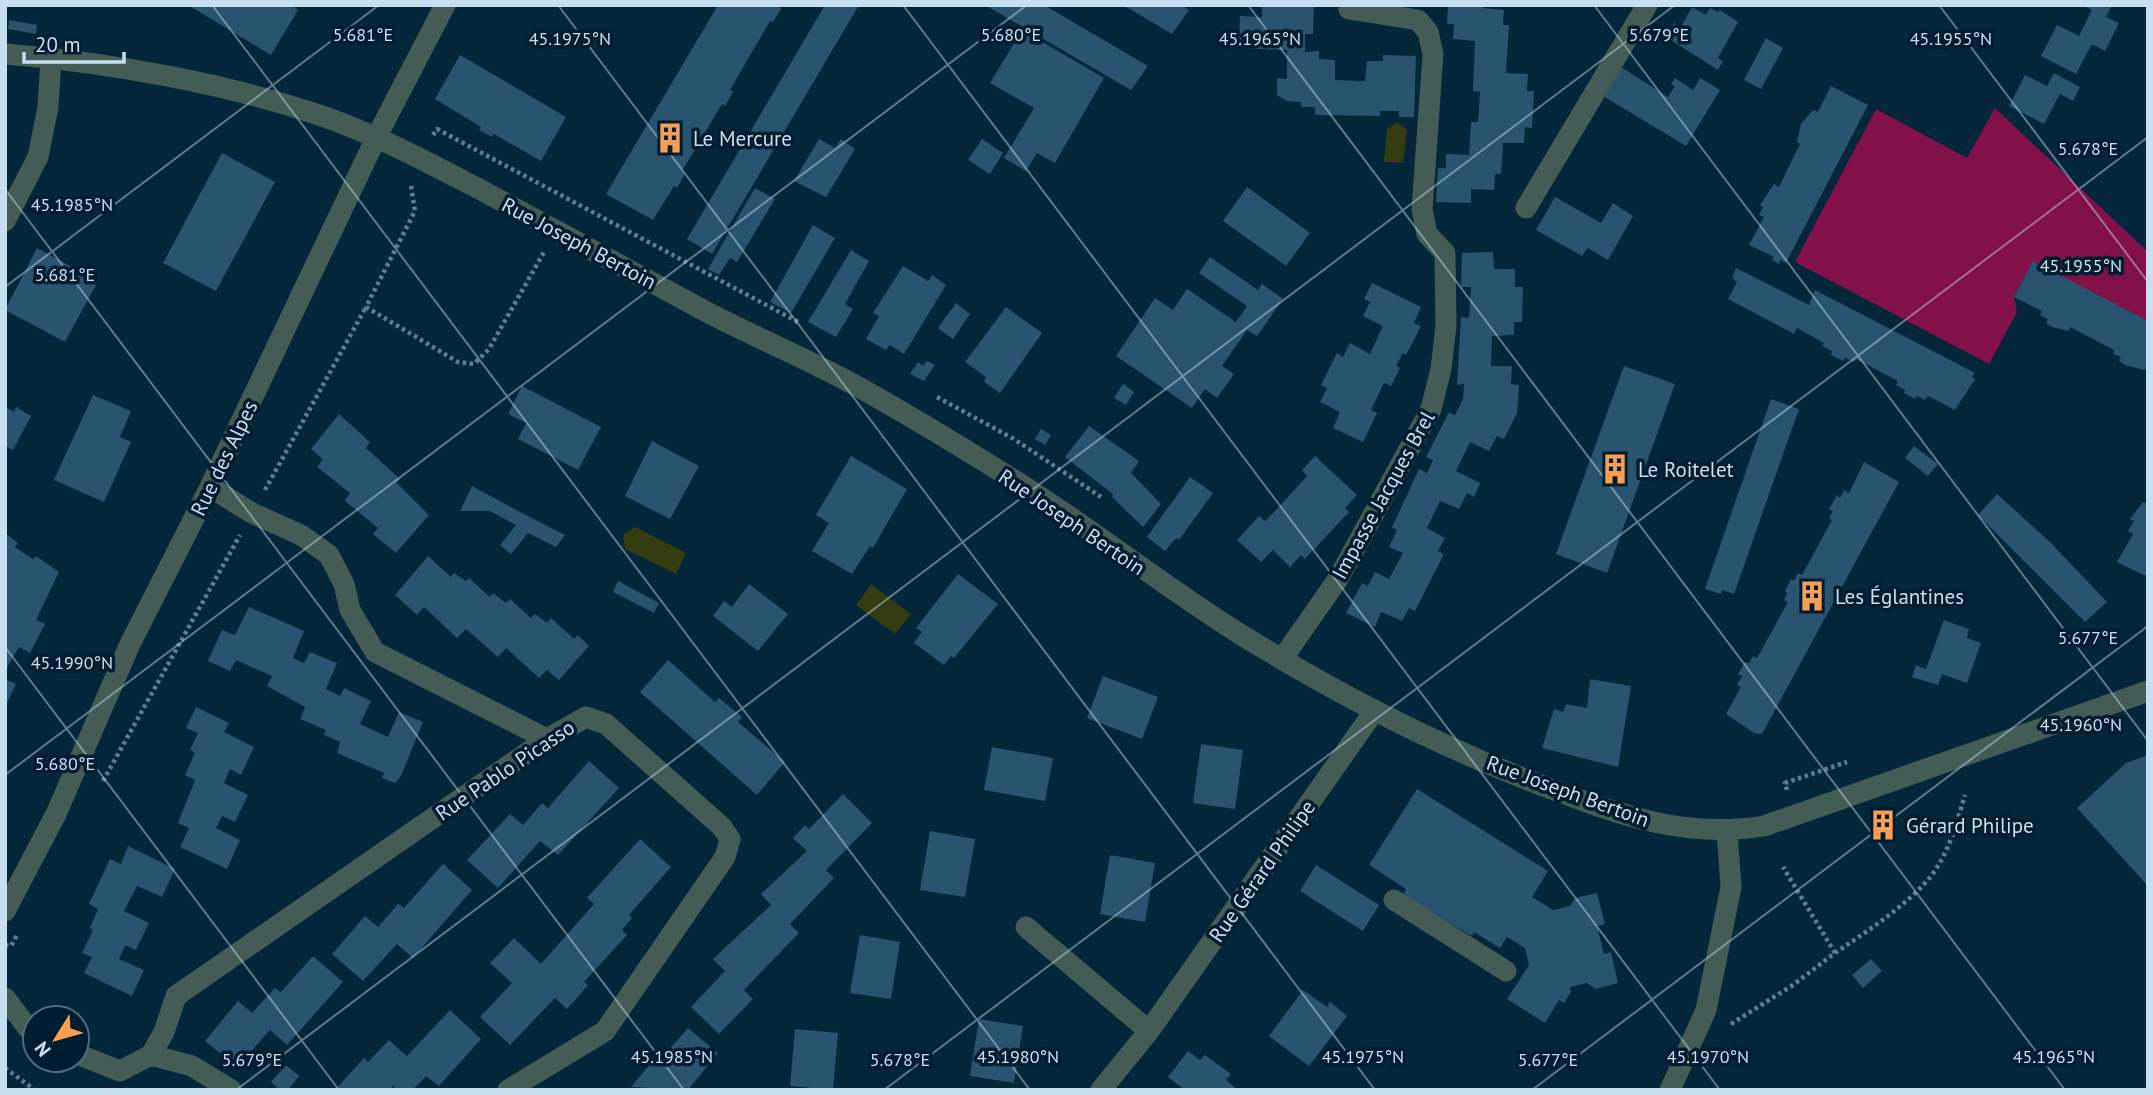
<svg xmlns="http://www.w3.org/2000/svg" width="2153" height="1095" viewBox="0 0 2153 1095" font-family="'PT Sans',sans-serif">
	<rect width="100%" height="100%" fill="#04273a"/>
	<path fill="#831149" d="M1995,108l153,144v69l-115,-59 -19,35 3,15 -28,52 -194,-102 81,-153 91,49z"/>
	<path fill="#353c10" d="M1397,122l10,8 -4,33 -19,-1 3,-33z
		M635,527l51,26 -10,21 -51,-25 -2,-14z
		M871,584l40,30 -16,20 -39,-29z"/>
	<path fill="#28546f" d="M188,5h103l7,5 -27,45z
		M718,5h61l2,4 -8,13 -3,-1 -40,69 3,2 -8,14 -3,-2 -40,67 3,3 -8,14 -3,-2 -21,34 -47,-26z
		M825,5h34l-147,249 -25,-15z
		M985,5h59l104,61 -17,24z
		M1123,5h58l8,5 -17,24z
		M1262,5h52l-1,29h-8v18l14,-1v8l16,1v20l30,1 2,-20h16v-6l33,1 -2,61h-15v-6h-19v5l-65,-1v-8h-14v-5l-14,-1 -10,-6v-17l10,1v-29l-48,-2 1,-32 22,1z
		M1448,5h35v3l21,2 -1,15h6l-3,48 22,1 -1,17h7l-2,37 -7,-1 -1,16h-21l-2,31h-6l-1,16 -23,-1v14l-35,-1 2,-34h8v-14l23,1 2,-33h7l2,-30 -7,-1 2,-50 -22,-2 1,-15h-7z
		M2083,5h29l-6,12 13,6 -14,28 -13,-7 -16,30 -35,-18 16,-31 22,11 13,-26z
		M1692,7l14,8 4,-7 8,4 2,-2 18,12 -20,36 5,3 -5,9 -52,-33 8,-14 7,4z
		M9,20l28,5 -1,9 -28,-5z
		M1022,30l82,48 -49,85 -18,-10 -11,18 -22,-13 30,-50 -44,-25z
		M1766,38l17,10 -22,41 -17,-9z
		M460,55l106,62 -25,44 -47,-27 -2,3 -13,-7 2,-3 -46,-28z
		M1621,67l47,30 7,-11 -4,-2 4,-6 18,12 7,-12 20,12 -34,56 -83,-50z
		M2054,73l26,14 -7,14 -13,-7 -16,30 -35,-18 16,-31 22,11z
		M1831,86l37,19 -82,158 -6,-3 -1,4 -7,-4 2,-3 -25,-12 15,-28 -5,-2 4,-8 -3,-2 14,-21 5,3 21,-43 -3,-2 4,-18 12,-14 5,2z
		M819,139l16,9 6,-9 14,10 -29,48 -32,-16z
		M982,139l21,14 -13,21 -22,-14z
		M222,153l53,29 -59,109 -53,-28z
		M1247,187l63,46 -24,33 -63,-45z
		M755,188l20,11 -38,63 -7,-4 -11,17 -11,-6z
		M1555,197l46,26 12,-20 20,13 -25,44 -20,-12 -6,8 -46,-26z
		M813,225l22,13 -44,75 -21,-11z
		M37,248l61,33 -33,61 -60,-32z
		M851,250l18,11 -24,43 8,5 -17,28 -28,-15z
		M1493,252l1,17h21v18h8l-1,35h-8v13l-22,1 -1,30h21l-1,18 8,1 -2,28 -13,26 -7,-3 -8,15 -19,-9 -14,29 24,12 -6,14 -7,-4 -8,16 -19,-8 -13,27 18,10 -7,13 6,3 -29,57 -6,-3 -7,13 -21,-9 -6,15 -29,-14 16,-30 6,3 7,-14 14,7 14,-26 -14,-6 8,-17 -5,-3 27,-58 8,4 6,-13 -7,-3 23,-45 6,3 8,-16 1,-15 -7,1 4,-68 8,1 2,-31h-10l1,-34z
		M1210,257l48,33 4,-6 21,15 -26,37 -10,-6 -25,36 12,8 -17,24 -12,-9 -13,19 -76,-52 39,-58 18,12 14,-21 49,33 11,-16 -48,-33z
		M2033,261l115,60v47l-4,2 -19,-5 -6,-4 2,-4 -8,-3 1,-4 -44,-23 -1,4 -17,-4 -6,-4 2,-4 -8,-4 2,-4 -28,-14z
		M903,266l25,15 4,-6 14,10 -42,69 -14,-9 -4,5 -20,-11 13,-23 -6,-3z
		M1736,268l73,37 6,-15 160,83 -3,4 3,2 -20,31 -27,-14 -3,4 -8,-4 -2,3 -11,-6 1,-3 -9,-5 2,-4 -42,-22 -2,3 -9,-4 -2,3 -12,-6 1,-4 -10,-5 2,-3 -27,-15 -3,6 -66,-35 9,-17 -5,-4z
		M1372,283l49,24 -7,16 7,3 -15,29 -3,-2 -7,13 4,2 -9,18 -7,-3 -13,27 6,3 -14,29 -30,-14 7,-16 -20,-10 7,-14 -6,-3 16,-32 6,4 7,-14 20,11 13,-28 -20,-10 7,-14 -6,-3z
		M956,303l14,11 -17,25 -15,-11z
		M1006,307l36,26 -42,60 -16,-11 2,-5 -21,-15z
		M927,361l8,4 -11,16 -14,-7 8,-12 5,4z
		M1624,366l51,18 -68,189 -51,-19z
		M1123,384l11,8 -8,13 -12,-7z
		M522,386l79,41 -23,43 -60,-31 8,-16 -18,-9z
		M93,395l38,16 -11,26 11,5 -27,60 -50,-22z
		M1771,399l28,10 -65,185 -12,-4 -1,4 -16,-5z
		M5,407l9,5 2,-5 15,9 -18,34 -8,-4z
		M339,414l31,28 -4,6 34,31 -3,4 32,32 -33,38 -23,-19 5,-6 -33,-27 5,-8 -33,-26 6,-8 -12,-10z
		M1089,426l50,35 -8,12 30,31 -18,23 -31,-30 1,-3 -48,-37z
		M1041,429l10,6 -6,10 -10,-6z
		M652,441l47,25 -29,53 -45,-23z
		M1914,446l24,18 -10,12 -23,-18z
		M851,456l56,33 -34,59 -3,-2 -18,28 -40,-23 17,-28 -13,-8z
		M1315,456l42,39 -12,13 4,4 -44,47 -4,-4 -11,12 -17,-17 -12,12 -24,-22 22,-24 6,5 11,-11 31,-34 -5,-6z
		M1864,462l35,20 -137,252 -8,-1 -28,-19 15,-27 -4,-2 5,-9 -4,-2 7,-12 4,1 4,-7 4,2 31,-56 -4,-2 3,-7 -2,-2 6,-12 3,2 4,-8 4,2 30,-55 -3,-2 4,-7 -4,-2 8,-14 3,3 4,-8 5,3z
		M1190,477l23,16 -34,47 -3,-2 -11,13 -18,-14z
		M472,486l52,28 41,21 -9,12 -28,-14 -17,21 -11,-9 16,-20 -26,-14h-30z
		M1997,494l54,49 56,59 -22,20 -107,-107z
		M2143,502l5,2v73l-31,-15 16,-28 -5,-3 6,-10 -4,-2z
		M5,533l13,10 -3,4 18,12 3,-3 23,16 -23,48 9,4 -15,29 -11,-6 -14,24z
		M428,556l23,21 3,-4 12,8 3,-3 21,19 3,-4 13,10 4,-4 21,19 4,-4 12,9 4,-5 23,21 4,-4 11,11 -30,34 -12,-10 -8,8 -33,-30 -8,9 -32,-28 -9,9 -33,-31 -7,8 -22,-20z
		M958,574l40,30 -44,54 -3,-2 -7,9 -30,-22 8,-11 -6,-4z
		M618,581l41,22 -5,10 -41,-21z
		M749,584l39,30 -30,37 -45,-35 11,-15 8,6z
		M249,607l55,24 -11,27 11,5 6,-11 27,11 -11,26 14,7 4,-8 27,13 -11,23 28,13 11,-25 24,10 -22,54 -6,7 -13,-5 2,-5 -47,-20 3,-11 -16,-7 2,-5 -26,-11 5,-12 -38,-21 5,-10 -36,-16 -6,11 -22,-10 14,-31 13,5z
		M1944,620l25,9 -2,9 14,5 -14,40 -25,-9 -4,11 -26,-8 4,-12 10,4z
		M668,660l47,42 4,-4 23,19 -4,5 47,40 -28,33 -117,-103z
		M1103,676l55,21 -16,42 -55,-21z
		M5,679l11,5 -11,23z
		M1590,679l41,7 -13,81 -76,-19 12,-39 9,3 3,-8 21,4z
		M196,707l33,16 -5,9 30,15 -13,28 -11,-6 -6,14 24,12 -13,27 -13,-6 -6,12 24,12 -13,29 -47,-22 9,-19 -11,-5 17,-43 -10,-5 10,-22 -5,-3 8,-17 -12,-5z
		M1201,744l42,6 -8,59 -42,-6z
		M992,747l61,11 -8,43 -61,-11z
		M2148,755v131l-71,-78 49,-45z
		M589,761l30,27 -61,67 -18,-14 -42,47 -31,-28 43,-46 13,11 19,-22 6,5z
		M1417,789l131,82 -16,26 21,13 17,-4 5,-8 22,-5 8,31 -8,2 7,28 7,-2 7,31 -22,6 -9,-6 -17,4 1,5 -7,11 -5,-3 -14,23 -38,-24 22,-34 -4,-17 -18,-11 -7,11 -26,-16 -2,4 -69,-41 3,-6 -37,-24z
		M843,794l29,29 -46,47 8,8 -44,46 9,9 -55,57 9,9 -34,35 -28,-27 34,-36 -12,-12 58,-54 -10,-11 46,-43 -14,-13 12,-13 4,4z
		M1891,816l4,11 -21,7 -3,-11z
		M930,831l45,8 -10,58 -45,-7z
		M640,839l31,28 -42,48 3,3 -10,12 5,5 -43,47 4,3 -11,13 -10,11 -12,-11 -45,47 -30,-28 32,-34 -22,-20 24,-25 27,26 53,-60 -7,-6z
		M128,846l47,23 -13,28 -25,-11 -13,25 25,12 -13,27 -11,-5 -6,14 25,11 -12,26 -48,-23 8,-16 -10,-4 11,-23 -3,-2 8,-19 -9,-5 21,-45 11,5z
		M1110,855l45,8 -10,59 -45,-8z
		M443,864l29,26 -59,68 -16,-14 -34,37 -31,-27 33,-38 13,11 20,-23 6,4z
		M1316,865l63,40 -16,26 -63,-40z
		M860,935l40,7 -9,57 -41,-6z
		M313,956l30,26 -56,63 -17,-15 -33,37 -32,-26 33,-40 14,12 23,-25 6,4z
		M1871,959l11,12 -19,17 -11,-13z
		M1303,990l24,17 3,-5 17,14 -38,50 -40,-30z
		M450,1010l31,29 -42,47 -13,-10 -13,14h-16l-4,-4 -4,4h-54l29,-32 4,4 21,-22 18,16z
		M979,1019l44,7 -9,57 -44,-7z
		M688,1028l30,25 -30,37 -57,-3 20,-24 4,3z
		M795,1029l43,4 -5,57 -43,-4z
		M1188,1051l12,9 5,-5 26,19 -5,6 12,10h-53l-17,-13z
		M286,1065l13,11 -11,14h-8l-9,-8z"/>
	<g fill="none" stroke-linecap="round" stroke-linejoin="round">
		<path stroke="#5f7d8e" stroke-width="4.5" stroke-dasharray="3.5 3.5" stroke-linecap="butt" d="M433,135l4,-6 363,194
			M411,186l4,25 -49,96 92,55 16,2 15,-15 55,-97
			M937,397l77,42 87,58
			M265,490l101,-183
			M103,781l137,-246
			M1787,790l-2,-7 62,-21
			M5,945l6,1 6,-11
			M1835,953c31,-21 65,-43 90,-70 22,-23 31,-58 40,-88
			M1731,1024l62,-39 42,-32 -52,-86
			M5,1068l30,22"/>
		<path stroke="#445b56" stroke-width="21" d="M5,54c101,8 221,29 317,62 55,19 107,47 159,74 75,40 149,81 224,121 55,29 113,52 166,83 51,29 102,60 151,91 74,47 143,102 218,149 97,60 200,113 306,153 74,28 139,52 218,39l384,-135
			M1526,208l121,-203
			M5,221l33,-64 10,-50 3,-49
			M210,487l42,26 49,22 28,20 15,29 6,26 25,42 172,87
			M1282,659l56,-80 93,-170 10,-40 5,-43 -1,-73 -18,-19 -5,-25 11,-155 -5,-22 -10,-12 -69,-11
			M1394,900l112,71
			M5,911l51,-97 74,-170 80,-157 166,-349 69,-133
			M1026,927l123,104
			M5,998l23,30 7,3
			M77,1054l43,17 31,-16 41,11 39,24
			M151,1055l13,-23 12,-36 371,-257 39,-22 20,7 116,103 8,12 -5,18 -120,174 -97,59
			M1101,1090l48,-59 226,-321
			M1670,1090l36,-80 25,-123 -4,-55"/>
	</g>
	<path fill="none" stroke="#c8dfef" stroke-width="2" stroke-opacity="0.45" d="M212,5l818,1085M558,5l817,1085M903,5l817,1085M1248,5l817,1085M1594,5l554,736M1939,5l209,277M5,189l679,901M5,287l374,-282M5,647l334,443M5,775l1022,-770M236,1090l1439,-1085M884,1090l1264,-953M1532,1090l616,-464"/>
	<defs>
		<g id="building-bare" transform="scale(2.415)"><path d="M-4-6H4V6H1V3H-1V6H-4ZM-2.5-4.3h1.7v1.8h-1.7ZM.8-4.3h1.7v1.8H.8ZM-2.5-1h1.7V.8h-1.7ZM.8-1h1.7V.8H.8Z" fill="#fb9e51" stroke="#001d30" stroke-width="2.5" paint-order="stroke"/></g>
	</defs>
	<g fill-rule="evenodd">
		<use href="#building-bare" x="670" y="138"/>
		<use href="#building-bare" x="1615" y="469"/>
		<use href="#building-bare" x="1812" y="596"/>
		<use href="#building-bare" x="1883" y="825"/>
	</g>
	<g text-anchor="middle" dominant-baseline="central" stroke-width="7" stroke-linejoin="round" paint-order="stroke">
		<g font-size="21" fill="#c8dfef" stroke="#001d30" text-anchor="start">
			<text x="693" y="138">Le Mercure</text>
			<text x="1638" y="469">Le Roitelet</text>
			<text x="1835" y="596">Les Églantines</text>
			<text x="1906" y="825">Gérard Philipe</text>
		</g>
		<g font-size="21" fill="#c8dfef" stroke="#001d30">
			<text transform="translate(579 243) rotate(28)">Rue Joseph Bertoin</text>
			<text transform="translate(224 458) rotate(-64)">Rue des Alpes</text>
			<text transform="translate(1383 495) rotate(-61)">Impasse Jacques Brel</text>
			<text transform="translate(1072 522) rotate(34)">Rue Joseph Bertoin</text>
			<text transform="translate(505 770) rotate(-34)">Rue Pablo Picasso</text>
			<text transform="translate(1568 791) rotate(20)">Rue Joseph Bertoin</text>
			<text transform="translate(1262 871) rotate(-55)">Rue Gérard Philipe</text>
		</g>
	</g>
	<g font-size="18" text-anchor="middle" fill="#c8dfef" stroke="#001d30" stroke-width="7" stroke-linejoin="round" paint-order="stroke">
		<text x="363" y="41">5.681°E</text>
		<text x="1011" y="41">5.680°E</text>
		<text x="1659" y="41">5.679°E</text>
		<text x="570" y="45">45.1975°N</text>
		<text x="1260" y="45">45.1965°N</text>
		<text x="1951" y="45">45.1955°N</text>
		<text x="2088" y="155">5.678°E</text>
		<text x="72" y="211">45.1985°N</text>
		<text x="2081" y="272">45.1955°N</text>
		<text x="65" y="281">5.681°E</text>
		<text x="2088" y="644">5.677°E</text>
		<text x="72" y="669">45.1990°N</text>
		<text x="2081" y="731">45.1960°N</text>
		<text x="65" y="770">5.680°E</text>
		<text x="672" y="1063">45.1985°N</text>
		<text x="1018" y="1063">45.1980°N</text>
		<text x="1363" y="1063">45.1975°N</text>
		<text x="1708" y="1063">45.1970°N</text>
		<text x="2054" y="1063">45.1965°N</text>
		<text x="252" y="1066">5.679°E</text>
		<text x="900" y="1066">5.678°E</text>
		<text x="1548" y="1066">5.677°E</text>
	</g>
	<rect width="2153" height="1095" fill="none" stroke="#c8dfef" stroke-width="14"/>
	<g transform="translate(56 1039) rotate(233)"><circle r="33" fill="#001d30" stroke="#506b7c" stroke-width="2"/>
	<path d="M0-5L12 26L0 18L-12 26Z" fill="#fb9e51"/>
	<text y="-10" font-size="19" font-weight="bold" text-anchor="middle" fill="#c8dfef">N</text>
	</g>
	<path d="M24 52v10h100v-10" fill="none" stroke="#c8dfef" stroke-width="3.5"/>
	<text x="35" y="52" font-size="21" fill="#c8dfef" stroke="#001d30" stroke-width="5" paint-order="stroke">20 m</text>
</svg>
